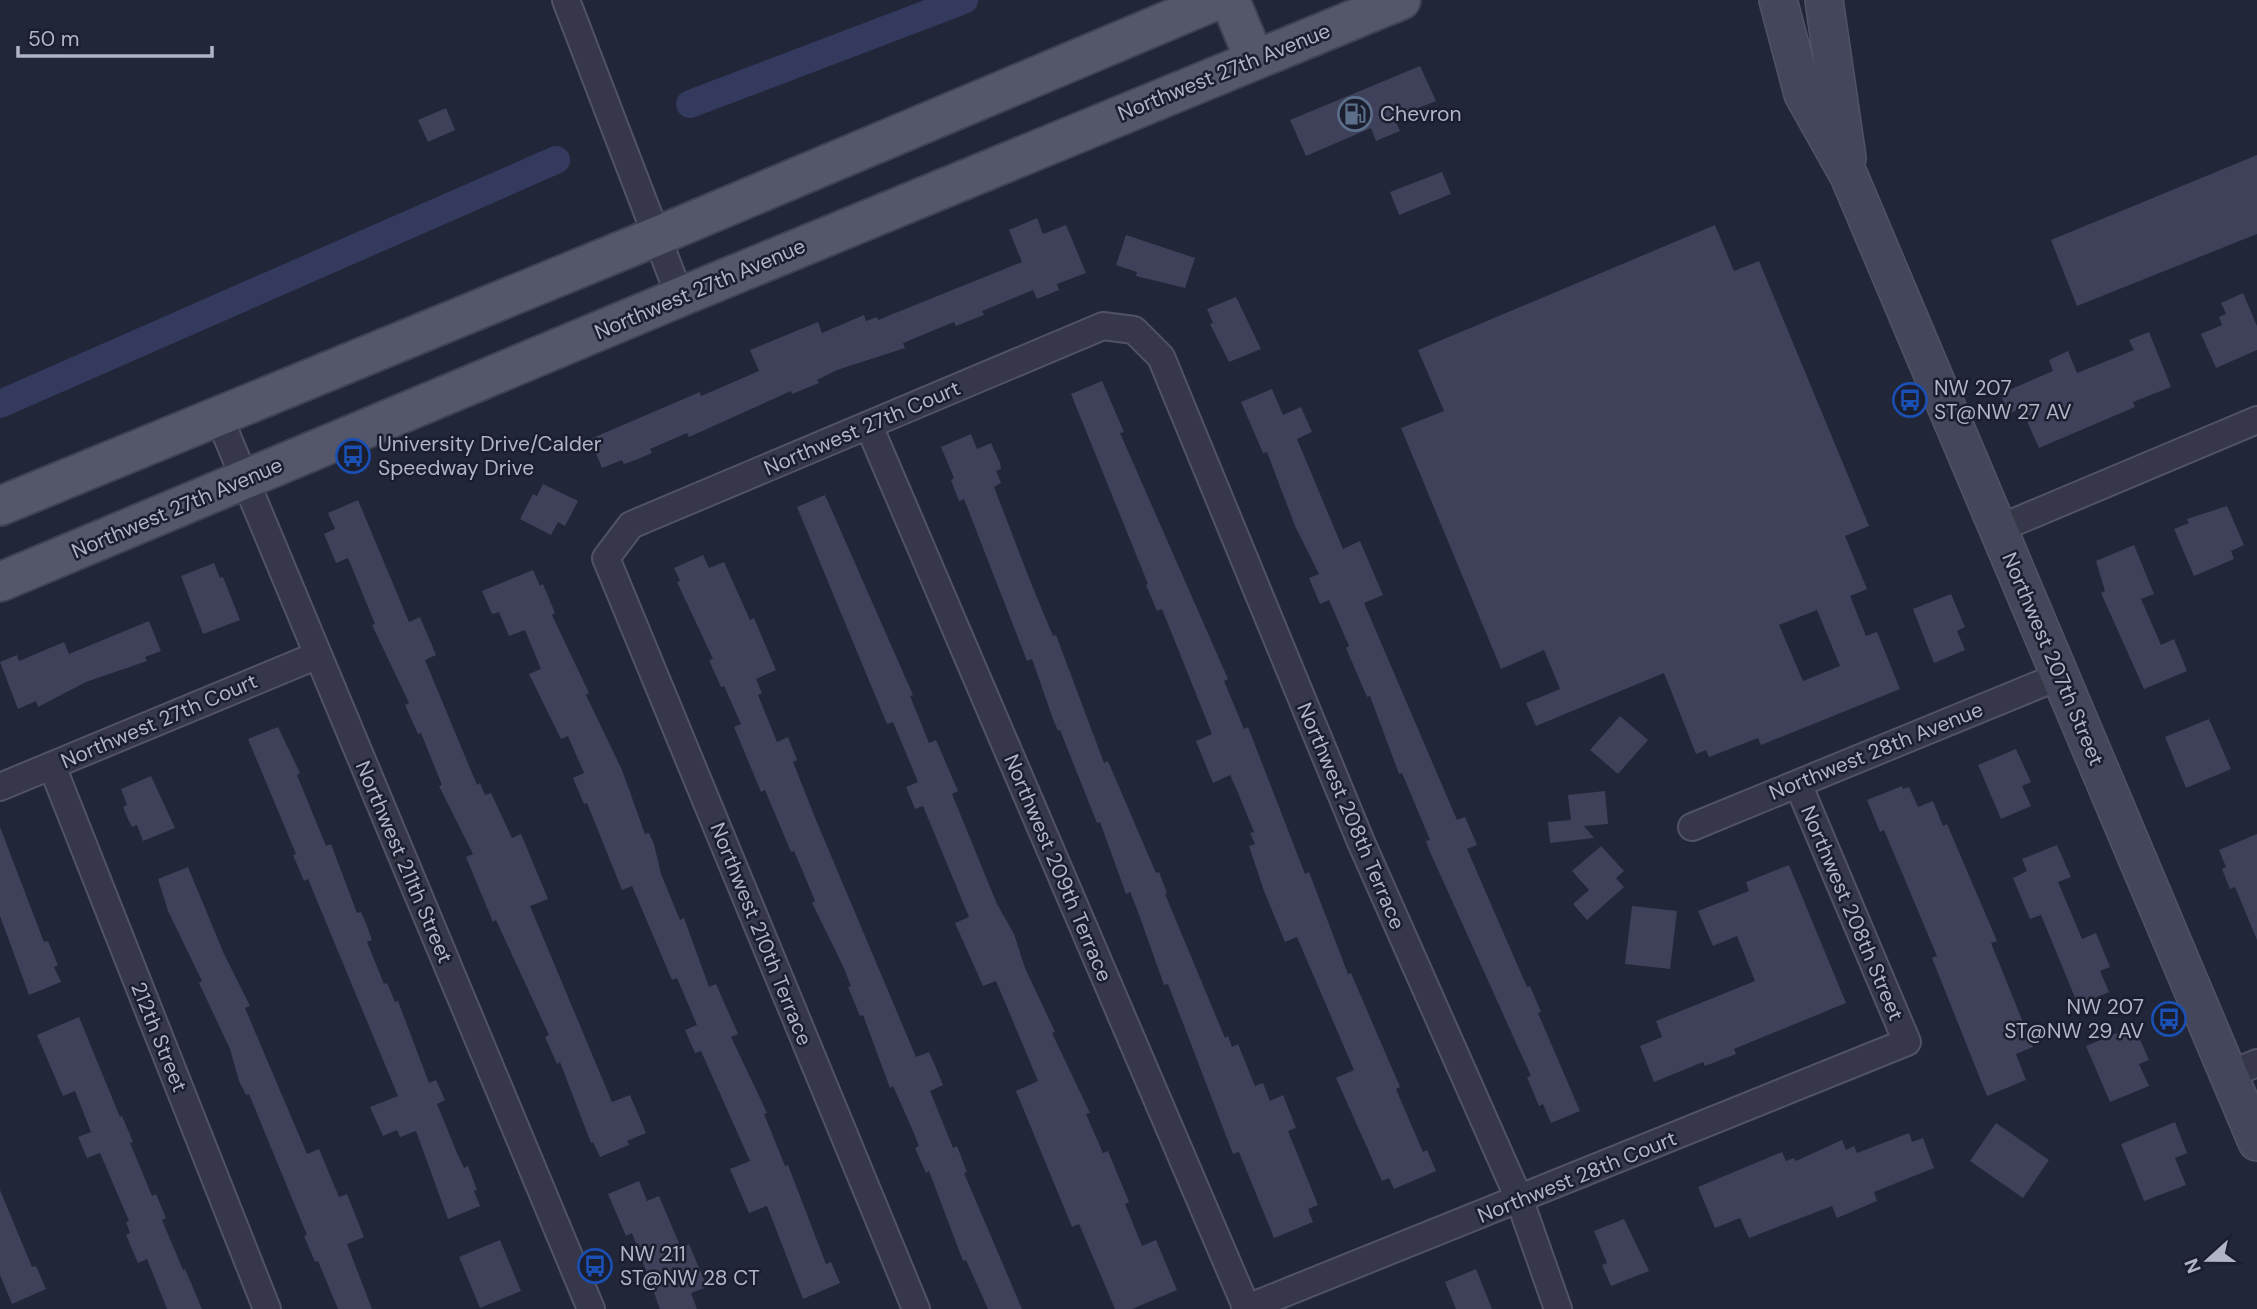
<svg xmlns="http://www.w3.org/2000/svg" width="2257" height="1309" viewBox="0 0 2257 1309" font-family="'DM Sans',sans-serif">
	<rect width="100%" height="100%" fill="#222639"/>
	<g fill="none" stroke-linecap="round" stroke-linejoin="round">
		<path stroke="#343a5e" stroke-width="28" d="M690,104l274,-104
			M0,404l556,-244"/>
	</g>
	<path fill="#3e4159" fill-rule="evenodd" d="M1420,66l16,35 -42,17 6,13 -24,10 -5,-13 -65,28 -16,-36z
		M446,108l9,22 -27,12 -10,-22z
		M2257,155v79l-180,72 -26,-66z
		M1442,172l9,22 -52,21 -9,-23z
		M1037,218l6,16 23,-9 20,48 -29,11 2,6 -22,9 -4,-9 -51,21 2,4 -28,11 -2,-4 -51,21 2,5 -68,22 -20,10 2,3 -27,11 -1,-3 -102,46 -2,-4 -37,16 2,4 -14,6 -14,5 -2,-4 -20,8 -12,-29 110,-47 1,4 58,-25 -9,-21 68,-28 4,11 42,-18 2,6 11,-4 1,3 144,-58 -13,-32z
		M1715,225l19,46 25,-10 110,265 -24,10 22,53 -17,7 16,40 11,-4 23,57 -139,56 -3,-7 -49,19 -3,-7 -10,4 -32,-81 -128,53 -10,-23 34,-14 -16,-39 -43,19 -100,-241 43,-17 -26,-61zM1817,610l23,56 -37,15 -24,-56z
		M1126,235l69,23 -10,30 -49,-12 1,-4 -21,-7z
		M2243,293l14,33v24l-41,18 -15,-34 21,-9 -3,-8 7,-3 -5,-11z
		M1236,297l25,52 -32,13 -19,-38 3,-1 -6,-14z
		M2149,332l22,55 -38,15 2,5 -96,41 -18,-40 -12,6 -9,-20 53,-23 -4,-11 19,-9 9,22 57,-23 -5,-10z
		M1102,381l22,51 -4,1 108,246 -4,2 20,48 4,-2 57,147 4,-2 39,102 3,-1 49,114 -4,2 27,63 4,-2 9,21 -42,18 -5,-11 -7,3 -46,-103 18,-8 -57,-133 -12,5 -21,-51 -15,-45 6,-2 -5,-11 4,-1 -18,-44 -6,-13 -17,8 -17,-42 16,-7 -50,-125 -5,2 -11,-26 2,-1 -77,-190z
		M1272,389l11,26 18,-8 11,25 -15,7 46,110 17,-8 23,54 -19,8 93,217 8,-3 12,28 -10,4 60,138 3,-1 11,26 -3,1 42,98 -29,12 -8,-19 -4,2 -12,-29 4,-1 -101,-224 -4,-11 4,-1 -28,-67 -3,1 -29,-78 -3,1 -21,-49 3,-2 -20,-46 -9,4 -11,-26 10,-4 -24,-48 -28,-74 -4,1 -22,-51z
		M971,434l6,15 14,-6 9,20 1,6 -5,2 5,12 -7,4 37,96 22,53 3,-1 48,128 4,-2 48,112 3,-1 8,21 -2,1 60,144 3,-2 4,11 6,-3 17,42 8,-3 7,18 13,-6 13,33 -8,3 30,74 -10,4 5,13 -39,16 -35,-86 -6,2 -65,-170 -4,1 -27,-76 -7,-17 -4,2 -26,-72 -3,1 -37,-93 -2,1 -5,-12 -21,-60 -5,2 -63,-162 -5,2 -8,-21 3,-2 -13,-31z
		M543,484l35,17 -13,25 -7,-4 -7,13 -31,-16 13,-25 4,2z
		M825,495l88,200 -3,1 19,47 7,-3 22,51 -6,3 45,110 17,30 11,34 30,64 -3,1 38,80 -4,1 17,39 5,-2 21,51 -4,2 17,42 14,-6 21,50 -45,19h-17l-36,-85 -7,3 -56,-136 22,-10 -42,-100 -13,5 -28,-63 14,-6 -46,-111 -8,3 -9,-22 12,-5 -25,-60 -6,2 -90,-217z
		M358,500l51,122 11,-5 16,38 -11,5 52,125 3,-2 5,12 6,-2 21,45 9,-4 27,65 -18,7 82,196 18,-7 16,38 -19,8 2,4 -29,12 -7,-15 -2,1 -31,-81 -3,2 -12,-27 4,-2 -53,-115 -3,2 -27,-65 7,-3 -34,-68 3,-1 -21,-52 -3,1 -13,-29 4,-2 -37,-78 3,-1 -27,-66 -12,5 -12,-29 11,-5 -7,-16z
		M2227,506l17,39 -13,6 3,8 -40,17 -20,-47 15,-6 -2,-4z
		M2134,545l20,49 -13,5 20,46 13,-6 13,32 -43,18 -43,-96 4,-2 -9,-30z
		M703,555l6,13 15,-6 26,58 4,-2 22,52 -20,9 6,14 -4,2 19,47 11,-5 9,23 -4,2 23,58 100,237 13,-5 7,16 7,17 -13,6 23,57 4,-2 10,26 -3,1 58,136h-34l-22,-49 -3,1 -34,-90 -3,2 -11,-25 4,-2 -6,-15 -20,-45 -3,2 -27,-73 -3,1 -12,-29 3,-1 -8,-20 -31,-63 3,-2 -12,-29 -9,-21 -3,1 -26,-62 -4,2 -27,-65 7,-3 -17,-38 -3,1 -12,-27 4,-1 -36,-77 3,-1 -6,-13z
		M214,563l6,15 3,-1 17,43 -37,14 -22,-58z
		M533,570l7,16 3,-2 12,29 -3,2 37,78 -3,2 36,75 23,64 4,-1 5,11 7,30 19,46 4,-2 25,69 7,-3 22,50 -7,3 29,61 7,15 -3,1 21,52 3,-1 38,99 5,-2 9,21 -37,16 -36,-93 -18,7 -19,-44 20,-8 -49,-110 -6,2 -10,-23 12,-5 -20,-47 -5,2 -40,-94 -10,4 -35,-87 -3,1 -11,-26 11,-5 -16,-37 -7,3 -32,-65 12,-5 -16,-39 -16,6 -10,-24 -7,2 -10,-23z
		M1951,594l14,33 -8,4 8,19 -31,13 -21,-54z
		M149,621l12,30 -16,6 2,4 -61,21 -48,25 -2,-6 -18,8 -18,-47 17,-7 2,6 45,-19 5,12z
		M1620,716l28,24 -30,34 -28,-24z
		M2209,719l22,50 -45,19 -21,-51z
		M278,727l22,46 -3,2 29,71 5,-2 26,69 4,-1 6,14 5,14 -5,2 17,42 3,-1 8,19 3,-1 31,82 7,-3 9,20 -8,4 20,49 7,15 4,-2 9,24 -3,1 6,15 -32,13 -32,-88 -16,6 -3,-7 -14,6 -13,-29 28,-11 -90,-217 -4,2 -11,-26 3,-1 -48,-115z
		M2016,749l15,33 -9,4 9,20 -30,13 -23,-54z
		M151,776l24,52 -32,13 -6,-16 -5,2 -5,-10 -4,-10 4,-2 -6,-16z
		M1902,786l1,3 6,-2 9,20 15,-6 10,25 4,-2 50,117 -6,2 42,104 -17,7 10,26 -39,16 -55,-138 5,-2 -53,-126 -4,2 -13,-32z
		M1605,791l3,33 -24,2 10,12 -44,5 -2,-21 23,-2 -3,-25z
		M0,827l44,115 4,-1 10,24 -4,2 7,15 -32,13 -29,-79z
		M2257,834v106l-22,-53 -5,2 -8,-20 4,-2 -7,-17z
		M2057,845l14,32 -13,5 24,57 14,-6 14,34 -10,4 9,21 -31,13 -37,-90 -11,4 -17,-41 14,-7 -5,-12z
		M1601,846l23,25 -8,7 8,9 -37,33 -14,-16 16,-14 -17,-19z
		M1789,865l57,138 -112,46 2,5 -31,12 -2,-4 -49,20 -14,-36 22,-9 -6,-16 99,-40 -18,-45 -24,10 -15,-35 51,-20 -3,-9z
		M188,867l36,87 26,52 -5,2 62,146 12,-5 20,48 8,-3 17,43 -17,7 25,65h-34l-20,-48 -3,1 -11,-26 3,-1 -58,-141 -3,1 -7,-14 -9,-32 -31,-66 3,-2 -34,-70 -10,-32z
		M1632,906l45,5 -7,58 -45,-5z
		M79,1017l41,100 2,-1 11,26 -3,1 22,53 4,-2 10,24 -4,2 21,50 2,-1 17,40h-35l-20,-50 -9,4 -12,-28 4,-2 -4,-11 3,-1 -29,-68 -13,5 -9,-21 13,-5 -16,-41 -12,5 -26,-61z
		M2134,1026l15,34 -10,4 10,22 -39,16 -24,-56z
		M2175,1122l12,31 -12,5 11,27 -42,16 -23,-57z
		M1996,1123l53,37 -26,38 -53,-37z
		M1909,1133l3,9 11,-4 11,30 -60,24 3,9 -40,17 -5,-12 -83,32 -9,-20 -25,10 -17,-41 84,-35 4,9 8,-3 2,3 46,-21 4,10 8,-4 3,7z
		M639,1181l8,20 12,-5 22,52 8,-4 18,43 -16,6 6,16h-37l-28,-76 -6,3 -18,-42z
		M0,1190l32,77 4,-1 10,23 -34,15 -12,-29z
		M1624,1219l25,52 -38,15 -9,-21 5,-2 -13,-32z
		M500,1240l21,51 -41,17 -21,-51z
		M1476,1269l16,40h-36l-11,-27z"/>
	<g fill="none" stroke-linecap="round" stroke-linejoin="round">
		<g stroke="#515364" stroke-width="30">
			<path id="street" d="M566,0l114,297
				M218,415l373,894
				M869,426l378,883
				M1998,529l259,-109
				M52,766l215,543
				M0,787l318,-132
				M1692,827l368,-151
				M2229,1075l28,-12
				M916,1309l-310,-751 25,-33 472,-199 31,4 27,27 200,485 159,359 38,108
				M1245,1309l662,-267 -109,-258"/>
		</g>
		<g stroke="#515364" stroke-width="40">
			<path id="secondary" d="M1778,0l25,94 46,82 408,966
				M1824,0l23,158"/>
		</g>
		<g stroke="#3f4253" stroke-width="42">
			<path id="primary" d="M1230,0l24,58
				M0,506l655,-269 562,-237
				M0,582l680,-285 721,-297"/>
		</g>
		<use href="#street" stroke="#363849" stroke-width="26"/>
		<use href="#secondary" stroke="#44465c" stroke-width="37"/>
		<use href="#primary" stroke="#54576a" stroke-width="38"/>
	</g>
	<defs>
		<g id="fuel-ring" transform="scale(1.75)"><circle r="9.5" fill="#1b1e2e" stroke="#5c6f8a" stroke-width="1.5"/><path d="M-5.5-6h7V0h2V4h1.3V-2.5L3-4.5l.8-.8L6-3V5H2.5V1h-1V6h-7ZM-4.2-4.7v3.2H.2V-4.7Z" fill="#5c6f8a"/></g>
		<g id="bus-ring" transform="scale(1.75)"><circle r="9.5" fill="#1b1e2e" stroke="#1a4fb4" stroke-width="1.5"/><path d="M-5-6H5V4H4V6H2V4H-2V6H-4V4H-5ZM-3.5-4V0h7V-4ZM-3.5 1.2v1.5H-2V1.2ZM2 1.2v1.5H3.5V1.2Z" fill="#1a4fb4"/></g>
	</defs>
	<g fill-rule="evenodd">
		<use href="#fuel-ring" x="1355" y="114"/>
		<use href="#bus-ring" x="1910" y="400"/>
		<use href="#bus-ring" x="353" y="456"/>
		<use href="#bus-ring" x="2169" y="1019"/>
		<use href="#bus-ring" x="595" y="1266"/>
	</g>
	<g text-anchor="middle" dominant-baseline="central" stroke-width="5" stroke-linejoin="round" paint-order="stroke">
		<g font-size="21" fill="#b1b3c6" stroke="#1b1e2e">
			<text transform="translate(1224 72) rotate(-22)">Northwest 27th Avenue</text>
			<text transform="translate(700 289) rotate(-23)">Northwest 27th Avenue</text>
			<text transform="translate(862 428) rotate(-23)">Northwest 27th Court</text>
			<text transform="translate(177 508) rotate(-23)">Northwest 27th Avenue</text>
			<text transform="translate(2053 659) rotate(67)">Northwest 207th Street</text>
			<text transform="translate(159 721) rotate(-23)">Northwest 27th Court</text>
			<text transform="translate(1876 751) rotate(-22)">Northwest 28th Avenue</text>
			<text transform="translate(1351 816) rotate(67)">Northwest 208th Terrace</text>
			<text transform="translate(404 862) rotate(67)">Northwest 211th Street</text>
			<text transform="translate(1058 868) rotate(67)">Northwest 209th Terrace</text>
			<text transform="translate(1852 913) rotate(67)">Northwest 208th Street</text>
			<text transform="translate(761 934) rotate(68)">Northwest 210th Terrace</text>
			<text transform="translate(159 1037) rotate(68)">212th Street</text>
			<text transform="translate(1577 1177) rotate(-22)">Northwest 28th Court</text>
		</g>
		<g font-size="21" fill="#b1b3c6" stroke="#1b1e2e" text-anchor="start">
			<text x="1380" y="114">Chevron</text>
			<text x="1934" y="388">NW 207<tspan x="1934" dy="24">ST@NW 27 AV</tspan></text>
			<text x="378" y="444">University Drive/Calder<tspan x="378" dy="24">Speedway Drive</tspan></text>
			<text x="2144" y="1007" text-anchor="end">NW 207<tspan x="2144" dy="24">ST@NW 29 AV</tspan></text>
			<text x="620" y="1254">NW 211<tspan x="620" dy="24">ST@NW 28 CT</tspan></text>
		</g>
	</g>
	<g transform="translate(2208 1260) rotate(249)" stroke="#1b1e2e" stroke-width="5" paint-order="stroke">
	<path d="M0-5L12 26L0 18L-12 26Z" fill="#b1b3c6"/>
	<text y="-10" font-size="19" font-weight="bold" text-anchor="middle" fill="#b1b3c6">N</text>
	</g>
	<path d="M18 46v10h194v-10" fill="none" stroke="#b1b3c6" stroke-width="3.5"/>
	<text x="28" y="46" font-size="21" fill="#b1b3c6" stroke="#1b1e2e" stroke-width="5" paint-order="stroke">50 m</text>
</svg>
